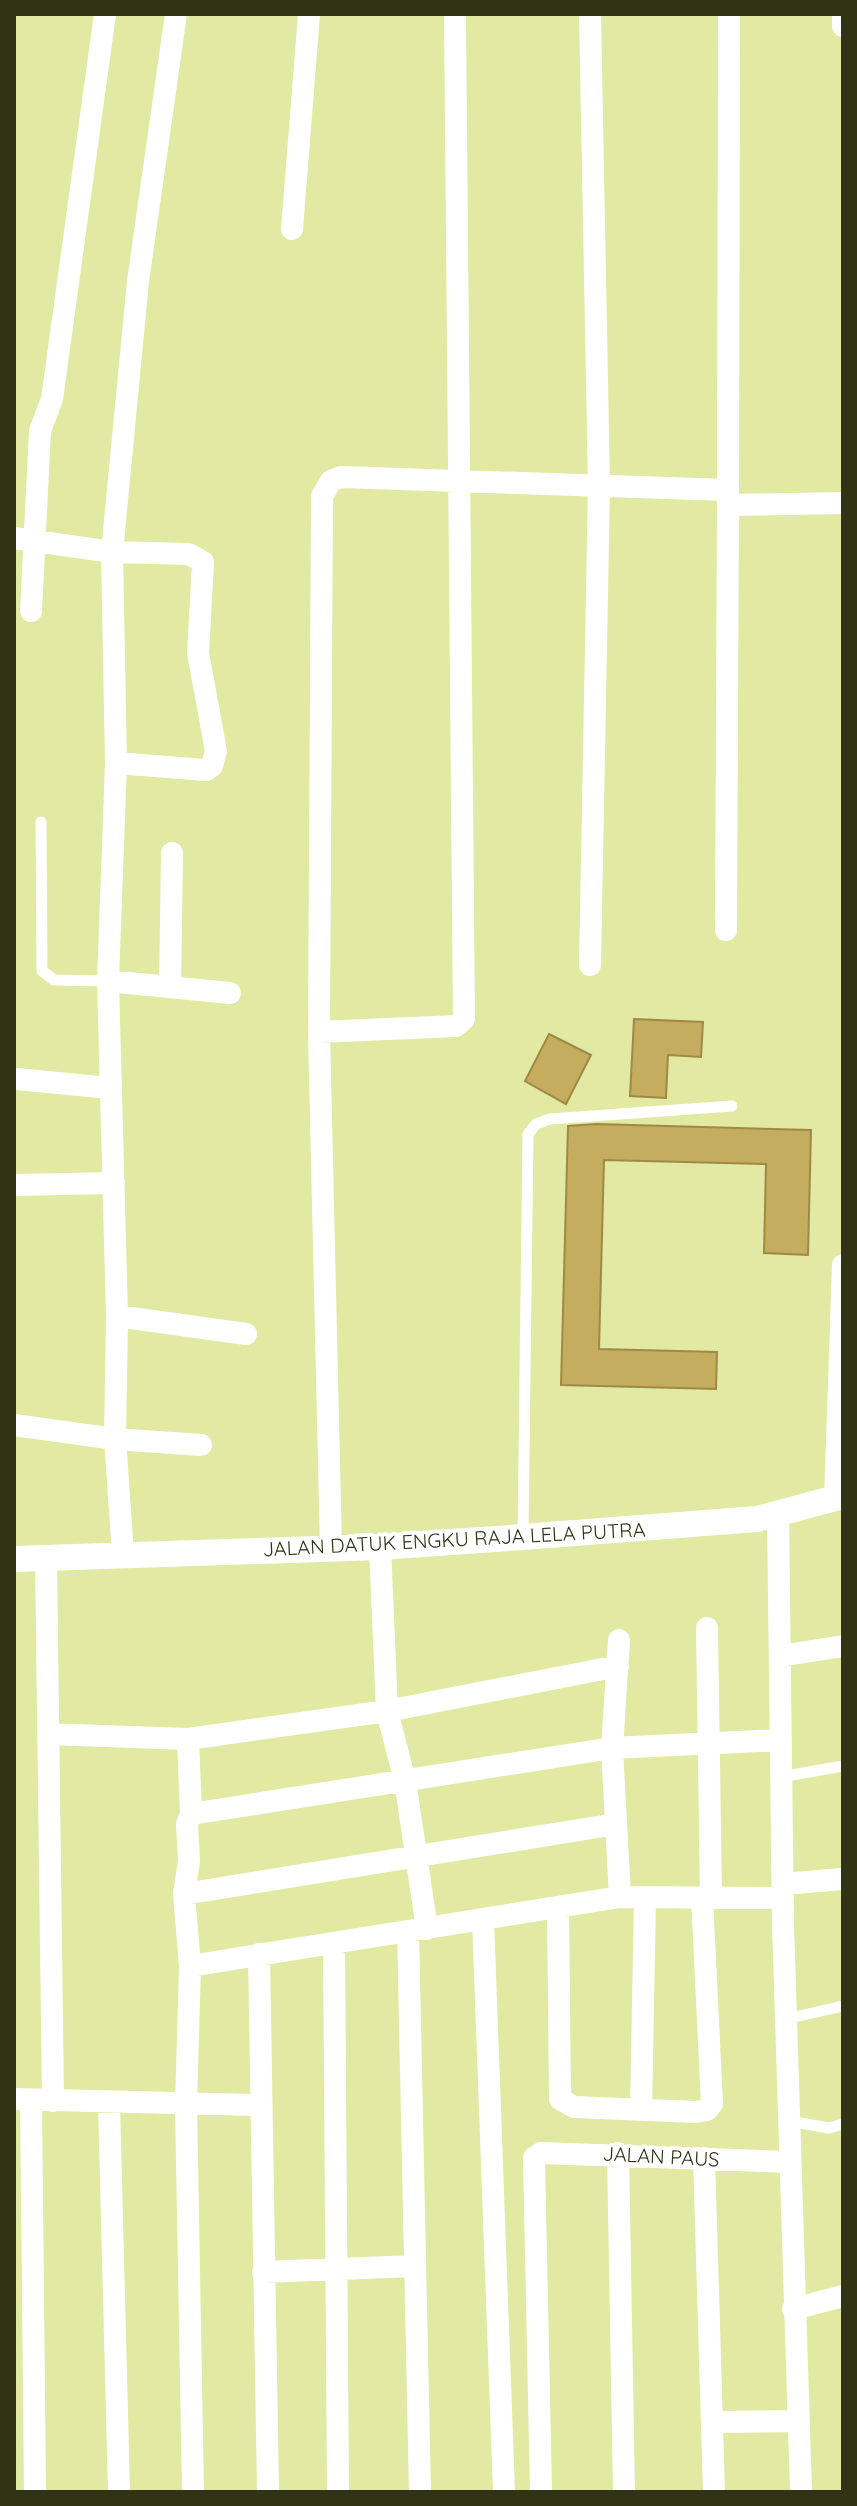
<svg xmlns="http://www.w3.org/2000/svg" width="857" height="2506" viewBox="0 0 857 2506" font-family="Quicksand,sans-serif">
	<rect width="100%" height="100%" fill="#e2e9a2"/>
	<path fill="#c4ad5e" stroke="#9e8a45" stroke-width="2" d="M634,1019l69,3 -2,35 -33,-2 -2,43 -36,-2z
		M549,1034l42,21 -25,49 -41,-23z
		M596,1124l215,6 -3,125 -44,-2 2,-89 -162,-4 -5,189 118,3 -1,37 -155,-4 7,-259z"/>
	<g fill="none" stroke-linecap="round" stroke-linejoin="round">
		<path stroke="#fff" stroke-width="11" d="M41,822l1,149 12,9 54,1
			M523,1536l5,-402 8,-10 14,-5 182,-13
			M781,1777l62,-11
			M786,2019l57,-13
			M789,2121l40,7 14,-4"/>
		<path stroke="#fff" stroke-width="22" d="M729,14l-1,491 115,-2
			M843,14v12
			M292,229l17,-215
			M14,538l98,14 4,211 -8,218 9,335 -2,123 8,115
			M31,611l9,-180 12,-32 53,-385
			M116,763l90,7 6,-4 4,-15 -18,-98 5,-91 -14,-8 -77,-2 26,-271 38,-267
			M726,930l2,-425
			M590,965l9,-479 -9,-472
			M108,981l122,12
			M170,987l2,-134
			M319,1032l137,-6 8,-7 -9,-1005
			M17,1079l92,9
			M14,1185l100,-2
			M117,1316l129,18
			M14,1425l101,14 86,6
			M835,1499l8,-234
			M778,1513l5,411 18,568
			M380,1547l7,164 18,70 22,148
			M331,1549l-12,-517 3,-536 9,-15 10,-4 386,13
			M46,1558l7,543
			M707,1628l4,269
			M619,1640l-7,108 8,149
			M780,1656l63,-10
			M48,1734l140,5 199,-28 231,-45
			M188,1739l3,75
			M783,1884l60,-5
			M184,1894l432,-70
			M558,1907l2,192 14,8 121,5 12,-2 5,-6 -10,-207
			M483,1919l21,573
			M408,1931l12,561
			M334,1943l4,549
			M259,1954l9,538
			M190,1966l430,-69 163,1
			M14,2099l247,6
			M31,2100l4,392
			M109,2103l10,389
			M641,2109l4,-210
			M618,2153l6,339
			M704,2158l10,334
			M263,2272l151,-6
			M793,2309l50,-13
			M712,2422l86,-1
			M193,2492l-7,-387 4,-139 -6,-72 5,-33 -2,-37 4,-10 421,-66 169,-8
			M541,2492l-7,-334 7,-5 248,9"/>
		<path stroke="#fff" stroke-width="26" d="M14,1559l366,-12 143,-10 234,-18 86,-23"/>
	</g>
	<g text-anchor="middle" dominant-baseline="central" stroke-width="8" stroke-linejoin="round" paint-order="stroke">
		<g font-size="20" fill="#303316" stroke="#fff">
			<text transform="translate(454 1539) rotate(-3)">JALAN DATUK ENGKU RAJA LELA PUTRA</text>
			<text transform="translate(661 2156) rotate(3)">JALAN PAUS</text>
		</g>
	</g>
	<rect width="857" height="2506" fill="none" stroke="#303316" stroke-width="32"/>
</svg>
